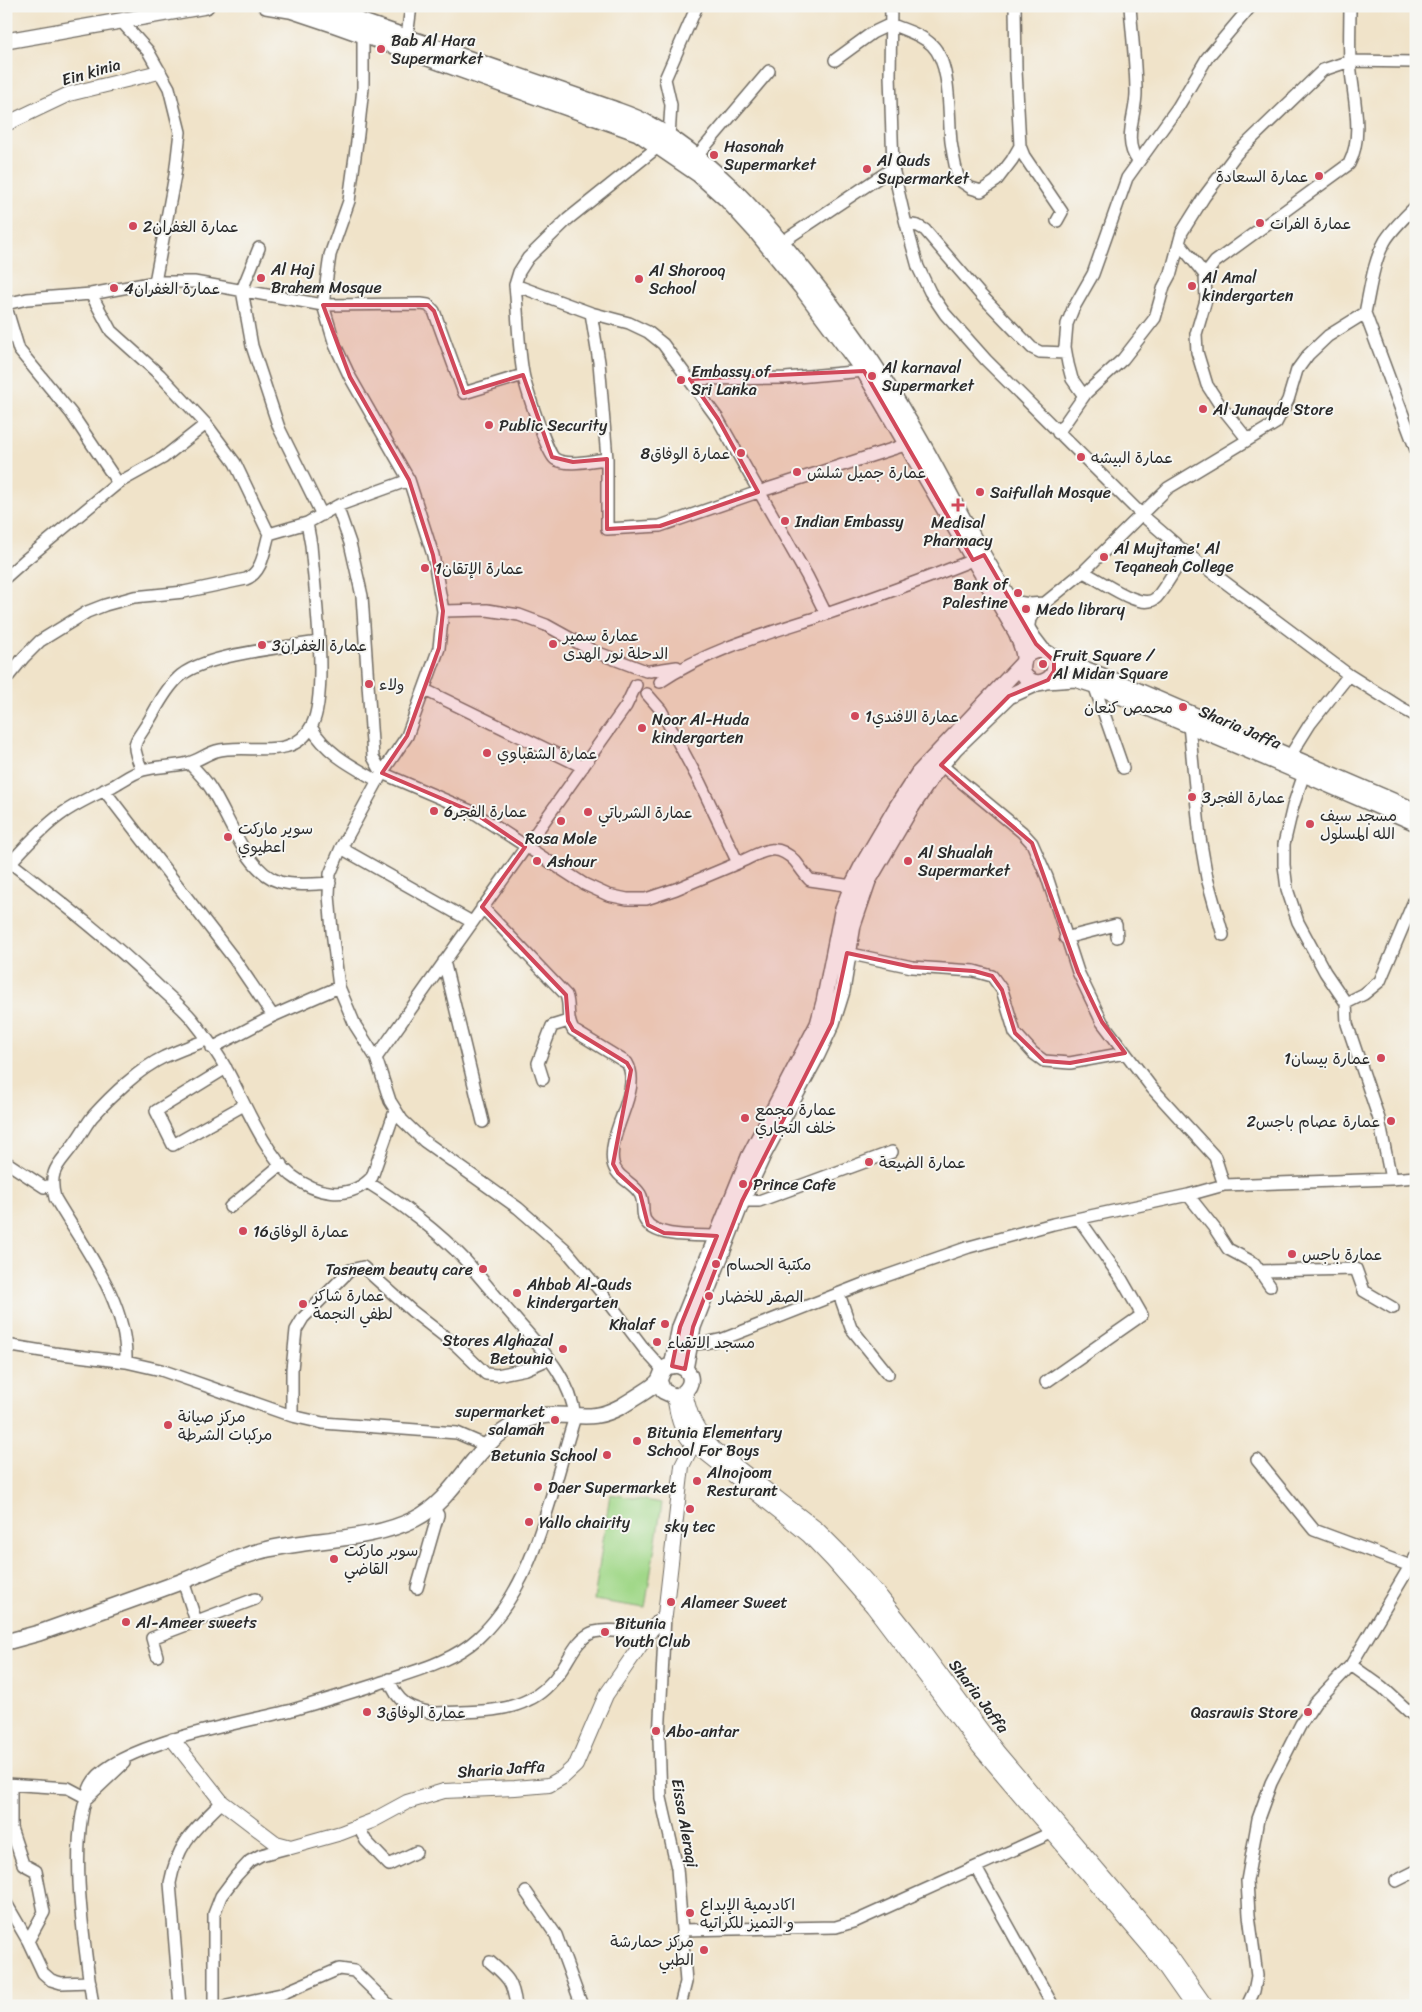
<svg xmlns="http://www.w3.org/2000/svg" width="1422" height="2012" viewBox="0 0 1422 2012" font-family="Sriracha,'Playpen Sans Arabic',sans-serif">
	<rect width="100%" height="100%" fill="#f6f6f2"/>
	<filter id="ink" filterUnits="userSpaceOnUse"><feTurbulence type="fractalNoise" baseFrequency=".02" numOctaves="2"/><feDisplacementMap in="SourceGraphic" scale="10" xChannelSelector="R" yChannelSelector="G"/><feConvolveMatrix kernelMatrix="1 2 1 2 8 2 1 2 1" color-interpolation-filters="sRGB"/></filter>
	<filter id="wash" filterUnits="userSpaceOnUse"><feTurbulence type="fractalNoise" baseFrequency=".0096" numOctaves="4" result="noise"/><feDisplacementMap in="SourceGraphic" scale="20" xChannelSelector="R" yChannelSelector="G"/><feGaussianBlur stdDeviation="1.12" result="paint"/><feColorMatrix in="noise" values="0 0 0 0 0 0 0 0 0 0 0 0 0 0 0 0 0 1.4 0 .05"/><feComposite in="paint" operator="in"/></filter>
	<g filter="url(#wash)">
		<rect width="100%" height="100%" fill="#f0e3c9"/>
		<path fill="#a1d889" stroke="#66825a" d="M610,1494l52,9 -17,105 -51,-8z"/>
	</g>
	<g filter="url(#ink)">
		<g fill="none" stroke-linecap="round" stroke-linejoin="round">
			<g stroke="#706b62" stroke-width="14">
				<path id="minor" d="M354,6l9,29v53l-5,46 -9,67 -19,54 -7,50 12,40 15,32 59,103 24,75 10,56 -4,37 -32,88 -25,37 -41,75 -11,26 -1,21 3,36 7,56 16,38 21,33 14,43 12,19 22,21 94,67 47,41 36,43 44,58 18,20
					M891,6l-1,69 3,93 12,52 13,47 12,25 15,22 41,46 156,155 44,38
					M1130,6c2,29 6,58 6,87 0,22 -14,48 2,68
					M121,21l27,30 21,37 11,44 -5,43 -20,107
					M407,37l4,-31
					M835,60l37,-27 19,-9c13,6 30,10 41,21 20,20 16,70 19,97 2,13 4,26 8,38l12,8 10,3 15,-10 16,-21 8,-14 -4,-76 -1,-64
					M669,137l2,-32 -6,-26 32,-73
					M1020,146l4,10 38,56 -5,9
					M697,156l72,-85
					M906,224l12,2 7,4 55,64 52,54 8,4 26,1
					M782,242l111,-74
					M1179,243l26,32
					M259,248l-17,42 10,56 27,82 43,87
					M515,285l76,28 38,10 19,9 15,12 55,75 89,157 19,38
					M91,294l20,37 49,44 46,49 29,39 34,71
					M6,304l21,-5 64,-5 64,-12h39l129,23 98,-1 7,1 6,6 30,82 59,-18
					M6,307l13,43 52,63 47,70
					M591,313l8,49 8,97v70l53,-3 98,-34 150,-48
					M1365,313l51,137
					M690,379l96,-1 78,-7
					M1084,396l-12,-17 -4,-15 -3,-17 2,-23 6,-15 20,-35 34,-96 51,-71 29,-49 44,-52
					M1058,433l28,-40 37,-34 32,-41 9,-32 7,-13 11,-41 22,-35 33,-44 86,-83 27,-9 64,1
					M1248,440l-28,-35 -13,-20 -10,-33 -1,-18 10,-34 -1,-25 10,-13 134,-98c16,-31 3,-70 1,-103 -1,-18 0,-37 0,-55
					M607,459c-15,1 -39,8 -52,0 -8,-5 -30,-74 -32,-86 -5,-28 -5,-59 -8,-88l4,-13 9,-14 40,-39 91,-73
					M337,506l13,37 12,53 11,161 9,16 91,39 111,72 24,11 19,4h19l30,-10 62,-26
					M1083,572c17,7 58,40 73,26 8,-8 22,-34 30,-45l163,122 49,31 18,10
					M6,577l18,-16 94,-78 45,-25 43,-34
					M1011,601l19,3 14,-1
					M443,611l44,-1 32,5 27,10 47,26 53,20
					M1028,630l2,-11 5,-8 48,-39 85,-84 108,-65 12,-23 9,-30 11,-15 20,-19 37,-23c5,-23 8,-51 20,-72 8,-13 20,-24 31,-35
					M650,671l27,-4
					M6,679l18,-22 16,-16 47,-29 18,-7 29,-8 50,-5 62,-13c17,-7 18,-29 23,-45l38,-11 30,-17 72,-26
					M660,682c46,-31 102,-47 155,-64 55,-19 111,-39 165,-61
					M1094,685l29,83
					M425,690l158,77
					M647,694l14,16 39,73 38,80c23,-10 37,-23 57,-2 5,6 9,13 15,19l42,6
					M1189,725l11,113 7,40 16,57
					M311,727c16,27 41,39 67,54
					M1290,756l20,-32 39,-49
					M189,763c8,8 16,16 22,26 18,27 35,83 69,93 16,4 34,2 50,1
					M941,765l81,67 10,11 15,34 31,95 24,50 50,66 63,69 9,28 167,-6 -12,-60 -32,-95 -1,-21 -21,-31 -27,-50 -11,-33 -3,-24v-21l9,-38 11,-32
					M142,770c-13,-30 -7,-25 8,-51 8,-14 16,-30 28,-41 24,-24 105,-30 140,-36
					M104,790l131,170 38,56
					M341,848l131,74
					M6,859c51,40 101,78 148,123 12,12 27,24 38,37 13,16 26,35 36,53 16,30 37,81 63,103 24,19 58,27 81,2l23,-66
					M11,862c15,-16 31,-34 49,-47 16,-12 35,-20 53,-29 9,-5 20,-13 30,-16 14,-4 30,-3 45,-7 10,-2 18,-9 28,-12 32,-9 77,12 96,-26 17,-33 2,-140 -1,-180l-4,-22
					M482,907l84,88c5,13 -1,21 7,35l54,33c16,27 -20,68 -14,100 3,15 20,19 27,31 5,8 1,18 5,26 10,19 53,15 72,16
					M1065,938l51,-13 1,12
					M847,953l65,14 62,4 18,5 10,14 13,43 18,20 11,8 26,2 55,-10
					M444,961l39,161
					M1346,1003l18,-9 16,-13 36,-85
					M212,1048l61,-32 66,-29
					M376,1058l250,-352 10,-21
					M226,1068l-70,43 17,34 71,-40
					M543,1079l-5,-16 14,-37 16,-5
					M6,1162l38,25 7,-2
					M1391,1179l25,-2
					M1188,1195l27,34 13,20 26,14 16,23
					M742,1201h17l133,-49
					M230,1207l52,-43
					M1259,1271l97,-2 8,22 29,17
					M839,1294l12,34 37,46
					M690,1344l15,-1 18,-4 140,-55 106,-37 84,-23 135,-29 36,-10
					M6,1345l48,8 72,9 35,8 131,46 31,7 134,10 30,13
					M126,1362c2,-60 -42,-114 -71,-164 -8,-30 6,-34 21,-57 6,-8 11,-18 17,-25 18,-20 47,-48 71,-59 14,-6 28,-12 43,-17
					M1046,1382l96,-67 -20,-35 -43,-61
					M292,1416v-47l4,-39 7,-12 47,-48 13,-3 49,44 45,35 29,28 11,1 29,-6 23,-10
					M1257,1460l57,70 102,38
					M183,1581l13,40
					M417,1588l21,-73 -4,-7
					M665,1615l-6,124 2,59 16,70 5,62 4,52 -6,24
					M157,1656l-5,-18 103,-39
					M1351,1665l31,22 34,31
					M389,1679c8,24 21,30 45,34 30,-2 67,1 94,-13 14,-6 25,-18 34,-31 8,-12 16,-32 32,-37 16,-4 37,1 53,2
					M6,1784l62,4 19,10
					M11,1785v43l12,36 13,7 8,41 -16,29
					M87,1798l37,-35
					M358,1826l8,15 23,24 27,-13
					M976,1868l77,138
					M1396,1881l20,-10
					M526,1892l30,43 26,71
					M6,1903l22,38 15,32 8,7 10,3 29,-1
					M682,1930l154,-3 20,-6 195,-88
					M490,1962c18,15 23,20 26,44
					M93,2006c-8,-57 -27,-170 -2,-221 20,-41 157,-63 201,-75 28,-8 57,-17 85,-26 33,-12 74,-21 101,-46 58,-53 73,-148 97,-221 -4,-41 -38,-72 -63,-102 -16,-18 -31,-37 -47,-55 -25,-27 -67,-59 -98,-78
					M180,2006l-10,-123c8,-41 24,-53 52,-81
					M214,2006v-92l7,-18 15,-20 14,-15 11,-6 30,-8
					M227,2006l54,-12 58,-25 15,2 36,35
					M1247,2006l7,-15 3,-15 -8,-61 -2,-34 11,-62 13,-36 30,-59 14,-21 36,-38 65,-109"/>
			</g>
			<g stroke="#706b62" stroke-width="16">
				<path id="tertiary" d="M6,124l63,-30 90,-22
					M685,1392c5,25 11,38 29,57l103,80 29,29 35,39 31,39 85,115 171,201 38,54
					M674,1396c3,16 5,32 16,45l96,76 22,18 25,26 40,46 106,140 178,209 35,50
					M173,1740l49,62 54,41 15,4 50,-14 31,-12 35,-19 37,-11 71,-3 34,-3 14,-8 13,-12 30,-70 45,-65 14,-15 17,-149 17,-34"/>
			</g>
			<g stroke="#706b62" stroke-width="18">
				<path id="secondary" d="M266,6l24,4 45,15 303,108 60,41 28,25 32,35 43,53 64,86 151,259c3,7 8,18 8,26 -1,8 -4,15 4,21 12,10 31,-2 26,-17 -5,-15 -22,-14 -30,-4
					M317,6l291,101c13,5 27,9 39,16 60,33 106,84 149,137 42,51 80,104 113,161 22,36 40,73 60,109 20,37 42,72 64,108l10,13
					M6,41l200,-35
					M1051,656l64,25 301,130
					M1046,681l29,-2 19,6 210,89 112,49
					M672,1366l8,-39 69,-170 69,-133 6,-22 18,-90 10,-26 10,-20 34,-58 22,-34 104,-110
					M685,1369l8,-42 49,-126 21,-46 54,-100 15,-32 10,-32 11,-66 15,-44 41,-70 23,-35 23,-28 54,-52 29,-13
					M6,1642l33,-9c48,-17 96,-34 144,-52 28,-11 57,-26 86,-32 48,-11 101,-8 146,-30 43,-22 57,-73 99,-94 10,-5 26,-10 37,-10 30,-1 41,7 71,-9 7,-5 33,-19 37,-26 3,-5 2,-9 8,-13 6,-3 13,-2 18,2 12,10 2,26 -11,27l-11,-5 -4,-11"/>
			</g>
			<use href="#minor" stroke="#fff" stroke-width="11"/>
			<use href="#tertiary" stroke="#fff" stroke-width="14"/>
			<use href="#secondary" stroke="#fff" stroke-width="15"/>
		</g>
	</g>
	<path fill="#d1495b" fill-opacity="0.2" stroke="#d1495b" stroke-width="4" stroke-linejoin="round" d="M323,305h105l6,6 30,82 59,-18 29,82 21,5 34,-3v70l53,-3 98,-34 -40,-73 -28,-40 174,-8 109,189 11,-5 52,89 18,17v10l-6,9 -39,16 -68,69 91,78 46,129 24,50 23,31 -55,10 -26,-2 -29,-28 -13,-43 -10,-14 -18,-5 -62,-4 -65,-14 -15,70 -90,178 -49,126 -8,42 -13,-3 8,-39 37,-91 -53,-3 -16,-8 -8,-32 -22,-20 -5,-9 18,-94 -4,-7 -54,-33 -5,-9 -2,-26 -84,-88 43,-60 -52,-35 -91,-39 25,-37 32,-88 4,-37 -10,-56 -24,-75 -59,-103z"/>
	<g fill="#d1495b" stroke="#f6f6f2" stroke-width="2">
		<circle cx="381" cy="49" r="5"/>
		<circle cx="714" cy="155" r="5"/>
		<circle cx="867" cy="169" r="5"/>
		<circle cx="1319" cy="176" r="5"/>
		<circle cx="1260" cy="223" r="5"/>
		<circle cx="133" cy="226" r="5"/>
		<circle cx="261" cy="278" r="5"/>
		<circle cx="639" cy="279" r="5"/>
		<circle cx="1192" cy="286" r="5"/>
		<circle cx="114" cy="288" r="5"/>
		<circle cx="872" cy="376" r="5"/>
		<circle cx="681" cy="380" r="5"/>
		<circle cx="1203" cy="409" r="5"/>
		<circle cx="489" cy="425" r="5"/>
		<circle cx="741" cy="453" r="5"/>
		<circle cx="1081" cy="457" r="5"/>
		<circle cx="797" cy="472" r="5"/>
		<circle cx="980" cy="492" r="5"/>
		<path d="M955.5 497.5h5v5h5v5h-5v5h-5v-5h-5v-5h5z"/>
		<circle cx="785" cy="521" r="5"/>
		<circle cx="1104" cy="557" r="5"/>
		<circle cx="425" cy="568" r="5"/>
		<circle cx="1018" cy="593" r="5"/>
		<circle cx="1026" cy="609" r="5"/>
		<circle cx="553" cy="644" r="5"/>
		<circle cx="262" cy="645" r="5"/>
		<circle cx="1043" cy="664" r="5"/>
		<circle cx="369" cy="684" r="5"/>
		<circle cx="1183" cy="707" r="5"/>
		<circle cx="855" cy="716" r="5"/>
		<circle cx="642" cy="728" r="5"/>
		<circle cx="487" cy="753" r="5"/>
		<circle cx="1192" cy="797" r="5"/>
		<circle cx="434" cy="811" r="5"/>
		<circle cx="588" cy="812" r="5"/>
		<circle cx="561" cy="821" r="5"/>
		<circle cx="1310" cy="824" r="5"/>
		<circle cx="228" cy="837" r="5"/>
		<circle cx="537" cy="861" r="5"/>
		<circle cx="908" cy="861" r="5"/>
		<circle cx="1381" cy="1058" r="5"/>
		<circle cx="745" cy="1118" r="5"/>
		<circle cx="1391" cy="1121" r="5"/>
		<circle cx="869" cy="1162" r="5"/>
		<circle cx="743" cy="1184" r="5"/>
		<circle cx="243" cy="1231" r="5"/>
		<circle cx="1292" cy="1254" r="5"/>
		<circle cx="716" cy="1264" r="5"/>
		<circle cx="483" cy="1269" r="5"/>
		<circle cx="517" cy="1293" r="5"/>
		<circle cx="709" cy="1296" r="5"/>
		<circle cx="303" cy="1304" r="5"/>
		<circle cx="665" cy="1324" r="5"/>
		<circle cx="657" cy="1342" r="5"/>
		<circle cx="563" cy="1349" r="5"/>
		<circle cx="555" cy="1420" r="5"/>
		<circle cx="168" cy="1425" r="5"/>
		<circle cx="637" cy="1441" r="5"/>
		<circle cx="607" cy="1455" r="5"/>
		<circle cx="697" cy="1481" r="5"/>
		<circle cx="538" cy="1487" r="5"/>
		<circle cx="690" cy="1509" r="5"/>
		<circle cx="529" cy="1522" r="5"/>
		<circle cx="334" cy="1559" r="5"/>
		<circle cx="671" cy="1602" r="5"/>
		<circle cx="126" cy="1622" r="5"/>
		<circle cx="605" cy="1632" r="5"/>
		<circle cx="367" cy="1712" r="5"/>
		<circle cx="1308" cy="1712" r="5"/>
		<circle cx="656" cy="1731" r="5"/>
		<circle cx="690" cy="1913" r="5"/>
		<circle cx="704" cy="1950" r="5"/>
	</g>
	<g text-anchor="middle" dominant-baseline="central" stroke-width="4" stroke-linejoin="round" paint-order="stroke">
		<g font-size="16" fill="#2b2b2b" stroke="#f6f6f2" text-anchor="start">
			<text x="391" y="40">Bab Al Hara<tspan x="391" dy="18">Supermarket</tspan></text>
			<text x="724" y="146">Hasonah<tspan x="724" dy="18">Supermarket</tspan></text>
			<text x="877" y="160">Al Quds<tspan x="877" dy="18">Supermarket</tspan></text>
			<text x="1309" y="176" text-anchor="end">عمارة السعادة</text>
			<text x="1270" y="223">عمارة الفرات</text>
			<text x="143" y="226">عمارة الغفران2</text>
			<text x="271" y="269">Al Haj<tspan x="271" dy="18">Brahem Mosque</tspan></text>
			<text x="649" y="270">Al Shorooq<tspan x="649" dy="18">School</tspan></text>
			<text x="1202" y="277">Al Amal<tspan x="1202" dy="18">kindergarten</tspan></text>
			<text x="124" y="288">عمارة الغفران4</text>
			<text x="882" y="367">Al karnaval<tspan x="882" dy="18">Supermarket</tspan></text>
			<text x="691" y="371">Embassy of<tspan x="691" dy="18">Sri Lanka</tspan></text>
			<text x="1213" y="409">Al Junayde Store</text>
			<text x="499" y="425">Public Security</text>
			<text x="731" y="453" text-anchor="end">عمارة الوفاق8</text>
			<text x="1091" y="457">عمارة البيشه</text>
			<text x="807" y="472">عمارة جميل شلش</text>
			<text x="990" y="492">Saifullah Mosque</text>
			<text x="795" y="521">Indian Embassy</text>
			<text x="958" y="522" text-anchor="middle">Medisal<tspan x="958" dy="18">Pharmacy</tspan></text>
			<text x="1114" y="548">Al Mujtame' Al<tspan x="1114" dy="18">Teqaneah College</tspan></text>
			<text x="435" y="568">عمارة الإتقان1</text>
			<text x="1008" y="584" text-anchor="end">Bank of<tspan x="1008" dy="18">Palestine</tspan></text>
			<text x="1036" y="609">Medo library</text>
			<text x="563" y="635">عمارة سمير<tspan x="563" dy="18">الدحلة نور الهدى</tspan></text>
			<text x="272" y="645">عمارة الغفران3</text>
			<text x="1053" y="655">Fruit Square /<tspan x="1053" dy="18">Al Midan Square</tspan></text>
			<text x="379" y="684">ولاء</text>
			<text x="1173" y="707" text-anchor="end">محمص كنعان</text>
			<text x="865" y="716">عمارة الافندي1</text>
			<text x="652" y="719">Noor Al-Huda<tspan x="652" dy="18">kindergarten</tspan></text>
			<text x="497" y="753">عمارة الشقباوي</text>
			<text x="1202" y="797">عمارة الفجر3</text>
			<text x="444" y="811">عمارة الفجر6</text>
			<text x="598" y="812">عمارة الشرباتي</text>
			<text x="1320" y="815">مسجد سيف<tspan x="1320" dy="18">الله المسلول</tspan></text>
			<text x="238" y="828">سوير ماركت<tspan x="238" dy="18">اعطيوي</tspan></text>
			<text x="561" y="838" text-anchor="middle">Rosa Mole</text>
			<text x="918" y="852">Al Shualah<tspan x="918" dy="18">Supermarket</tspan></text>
			<text x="547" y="861">Ashour</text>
			<text x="1371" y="1058" text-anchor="end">عمارة بيسان1</text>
			<text x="755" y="1109">عمارة مجمع<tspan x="755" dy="18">خلف التجاري</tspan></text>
			<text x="1381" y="1121" text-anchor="end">عمارة عصام باجس2</text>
			<text x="879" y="1162">عمارة الضيعة</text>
			<text x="753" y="1184">Prince Cafe</text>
			<text x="253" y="1231">عمارة الوفاق16</text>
			<text x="1302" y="1254">عمارة باجس</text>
			<text x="726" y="1264">مكتبة الحسام</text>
			<text x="473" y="1269" text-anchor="end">Tasneem beauty care</text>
			<text x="527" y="1284">Ahbab Al-Quds<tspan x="527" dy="18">kindergarten</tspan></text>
			<text x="313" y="1295">عمارة شاكر<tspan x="313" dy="18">لطفي النجمة</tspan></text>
			<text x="719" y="1296">الصقر للخضار</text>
			<text x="655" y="1324" text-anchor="end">Khalaf</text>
			<text x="553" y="1340" text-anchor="end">Stores Alghazal<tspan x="553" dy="18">Betounia</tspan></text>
			<text x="667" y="1342">مسجد الاتقياء</text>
			<text x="545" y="1411" text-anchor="end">supermarket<tspan x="545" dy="18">salamah</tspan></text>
			<text x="178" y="1416">مركز صيانة<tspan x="178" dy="18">مركبات الشرطة</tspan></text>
			<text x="647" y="1432">Bitunia Elementary<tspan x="647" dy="18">School For Boys</tspan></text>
			<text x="597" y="1455" text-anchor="end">Betunia School</text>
			<text x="707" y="1472">Alnojoom<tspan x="707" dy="18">Resturant</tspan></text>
			<text x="548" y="1487">Daer Supermarket</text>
			<text x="539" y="1522">Yallo chairity</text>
			<text x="690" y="1526" text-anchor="middle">sky tec</text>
			<text x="344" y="1550">سوبر ماركت<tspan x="344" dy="18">القاضي</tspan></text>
			<text x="681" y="1602">Alameer Sweet</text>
			<text x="136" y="1622">Al-Ameer sweets</text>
			<text x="615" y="1623">Bitunia<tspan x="615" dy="18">Youth Club</tspan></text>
			<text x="377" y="1712">عمارة الوفاق3</text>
			<text x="1298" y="1712" text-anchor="end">Qasrawis Store</text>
			<text x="666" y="1731">Abo-antar</text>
			<text x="700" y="1904">اكاديمية الإبداع<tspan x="700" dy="18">و التميز للكراتيه</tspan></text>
			<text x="694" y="1941" text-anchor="end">مركز حمارشة<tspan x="694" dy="18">الطبي</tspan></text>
		</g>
		<g font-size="16" fill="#2b2b2b" stroke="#f6f6f2">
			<text transform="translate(91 72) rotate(-16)">Ein kinia</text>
			<text transform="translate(1240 727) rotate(23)">Sharia Jaffa</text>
			<text transform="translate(979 1696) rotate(53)">Sharia Jaffa</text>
			<text transform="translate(501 1769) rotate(-4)">Sharia Jaffa</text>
			<text transform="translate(685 1823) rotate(80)">Eissa Aleraqi</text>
		</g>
	</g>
	<rect width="1422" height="2012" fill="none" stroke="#f6f6f2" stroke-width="25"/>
</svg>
